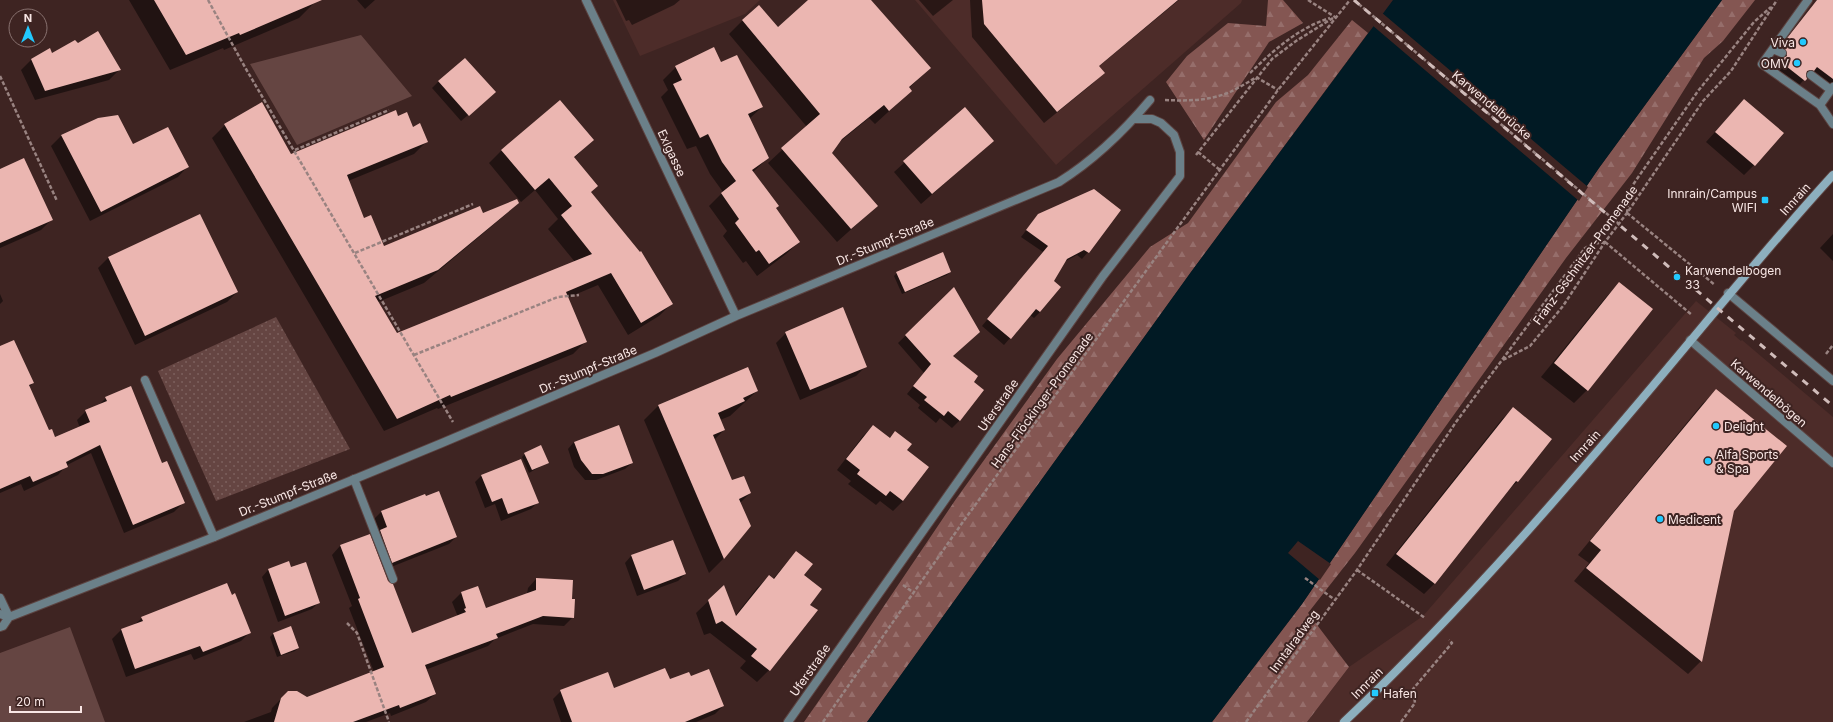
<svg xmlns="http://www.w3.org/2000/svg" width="1833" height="722" viewBox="0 0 1833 722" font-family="Inter,sans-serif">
	<defs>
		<pattern id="grass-dots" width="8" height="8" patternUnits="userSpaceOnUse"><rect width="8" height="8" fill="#654542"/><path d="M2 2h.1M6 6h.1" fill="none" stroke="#7c605d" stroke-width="1.8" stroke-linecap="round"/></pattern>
		<pattern id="forest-firs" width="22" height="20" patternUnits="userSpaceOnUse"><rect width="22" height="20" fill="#845652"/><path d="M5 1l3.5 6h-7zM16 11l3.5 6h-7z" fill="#966e6b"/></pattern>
	</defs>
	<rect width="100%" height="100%" fill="#3e2422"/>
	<path fill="#4d2c29" d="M613,0h147l-15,14 -105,42z
		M915,0h327l-1,3 -185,162z
		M1696,301l40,32 -2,2 7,6 1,-1 91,77v305h-526l42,-55 74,-51z"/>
	<path fill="url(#grass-dots)" d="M276,317l74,132 -134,52 -58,-130z"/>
	<path fill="url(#forest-firs)" d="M1268,0h15l20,23 -34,19 -65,98 -38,-58 21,-26 41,-33 38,3z
		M1722,0h33l-32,41 -19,17 -72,115 -66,85 -211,295 -47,60 41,54 -42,55h-95l90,-118 297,-436z
		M1352,20l16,13 -177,239 -324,450h-63l51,-73 101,-150 101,-140 93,-112 38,-24 88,-121 32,-27z"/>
	<path fill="#654542" d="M361,35l51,61 -115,49 -47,-81z
		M70,627l35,95h-105v-69z"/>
	<path fill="#011a24" d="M1393,0h329l-123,168 -297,436 -90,118h-345l324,-450z"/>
	<path fill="#3e2422" d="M1381,12l207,175 -9,14 -207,-176z
		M1298,541l33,23 -11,16 -32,-27z"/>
	<path fill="#0007" d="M129,0h182l3,3 -15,15 -75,32 -1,-2 -53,22z
		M357,0h18l-10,9z
		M616,0h64l-6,5 -42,20 -3,-5 -3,1z
		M810,0h60l60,68 -21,20 2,3 -36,33 -6,-6 -32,26 -6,9 46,53 -40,36 -69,-79 39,-36 -78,-93 14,-14 34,8z
		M919,0h34l-20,16z
		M970,0h209l-81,67 5,6 -12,12 -47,38 -72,-86z
		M1817,0h16v95l-26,-19 -12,14 -27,-21 12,-14 -4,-3z
		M49,50l2,4 68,16 -10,10 -74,20 -14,-30 10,-10z
		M721,64l41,43 -13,12 19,39 -15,14 22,37 24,33 -13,12 -29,22 -11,-15 -3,2 -20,-27 4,-5 -18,-25 14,-14 -13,-18 -14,-28 -9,3 -26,-52 7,-7 -5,-10 13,-13z
		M439,81l49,17 -27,23 -29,-33z
		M1744,100l10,65 -10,10 -38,-33z
		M965,108l18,42 -62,54 -27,-32z
		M398,117l29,24 -13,13 -66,27 16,38 20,29 134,-46 -13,13 -81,68 -46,19 19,33 178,-73 -27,-33 10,-10 -23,-29 -14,12 -32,-39 13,-13 91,-10 -19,18 17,34 81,111 -13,13 -31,19 -30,-50 -31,13 19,43 -13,13 -135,55 -1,-1 -53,23 -172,-293 13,-13 66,30z
		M98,118l35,27 55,21 -10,11 -88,44 -39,-75 10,-10z
		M0,170l51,50 -10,10 -41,18z
		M1038,215l50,37 -6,7 -5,-4 -13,7 -11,20 -13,30 -6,6 -4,-3 -26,30 -22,-19 61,-74 -22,-15z
		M200,216l37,76 -10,10 -92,43 -37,-77 10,-10z
		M1833,234v27l-13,-13z
		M950,272l-3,3 -45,19 -8,-18 3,-3z
		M1619,284l32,26 -64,80 -13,13 -33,-26 65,-80z
		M954,289l-2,67 20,26 -12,38 -8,8 -12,-10 -4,5 -18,-15 2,-3 -13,-11 17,-21 -26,-30z
		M0,294l3,7 -3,3z
		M786,333l80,33 -10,10 -56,24 -24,-57z
		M0,347l33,36 -4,4 19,45 7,6 25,-10 -3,-8 9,-9 12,-5 8,-8 56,66 21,39 -9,9 -50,21 -33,-80 -24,12 -9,10 -34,16 -3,-7 -21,9z
		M757,391l-27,25 -10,4 4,10 -10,10 18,42 18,11 -10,10 10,23 -27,33 -14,14 -65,-153 15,-15z
		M1716,391l17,119 -32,151 -13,13 -114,-93 15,-18 -11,-8 125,-152z
		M1513,409l38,30 -34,43 -11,10 -72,92 -10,10 -38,-29 116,-146z
		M873,426l55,41 -25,34 -10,10 -13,-10 -4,4 -28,-21 3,-3 -14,-11 26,-34z
		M574,442l58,21 -7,6 -29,11h-11l-11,-13 -6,-18z
		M525,454l23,8 -19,11 -7,-16z
		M481,476l57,26 -7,7 -30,12 -6,-17 -10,4 -10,-26z
		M424,495l32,42 -7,7 -63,25 -12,-31 5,-6 -5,-13 7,-7z
		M369,535l18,47 25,52 46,-17 -6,-15 9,-9 16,-6 9,22 41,-15 1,-6 8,-9 35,21 2,17 -9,9 -31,-2 -38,15 -7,7 -63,24 10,24 -9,8 -35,14 -1,-3 -24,9h-122l27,-10 1,-4 10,-10h25l67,-26 -25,-64 3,-2 -20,-51 8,-9z
		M673,541l12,33 -7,7 -41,15 -12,-33 6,-7z
		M796,552l13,53 -40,65 -12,12 -17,-14 6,-7 -36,-28 -6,2 -8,-22 28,-27 11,30 22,-28 12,-12 4,3z
		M288,563l2,5 29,34 -7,7 -34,13 -16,-45 6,-7z
		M142,618l108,14 -9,9 -47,19 -3,-6 -65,23 -14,-38 9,-9 13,-5z
		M291,628l7,20 -3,3 -18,6 -7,-20 3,-3z
		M691,678l32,28 -8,8 -19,8h-135l-8,-23 8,-8 52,-1z"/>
	<path fill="#ebb6b1" d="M154,0h168l-82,35 -1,-2 -53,22z
		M808,0h63l60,68 -22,19 3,4 -23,20 -5,-6 -42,34 -10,14 46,53 -27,23 -70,-81 39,-34 -78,-94 17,-15 19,22z
		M982,0h196l-79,66 6,7 -48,39 -73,-88z
		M1817,0h16v79l-16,-12 -3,4 -3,-1 -4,1 -1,4 1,4 -2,2 -28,-22 1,-2 5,1 4,-2 -2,-7 4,-4 -5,-3z
		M98,31l23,39 -76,21 -14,-32 19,-11 2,5 23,-13 3,3z
		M714,47l7,15 16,-7 26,52 -15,7 21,44 -17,12 27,36 -3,2 24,34 -31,22 -10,-14 -3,2 -21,-29 4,-4 -18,-26 15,-12 -14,-19 -14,-28 -8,4 -27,-54 9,-4 -7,-14z
		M465,58l31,34 -27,24 -31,-35z
		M1744,99l40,34 -29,33 -40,-34z
		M560,100l34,40 -20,17 24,29 -7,6 49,60 1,-1 32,53 -32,19 -30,-50 -45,19 21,50 -136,55 -1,-2 -53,24 -173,-295 38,-22 29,52 105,-44 2,6 9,-4 6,15 7,-4 8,19 -81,33 17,43 7,-3 13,31 96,-40 3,7 34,-14 2,4 -81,67 -63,26 22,37 195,-79 -31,-39 11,-9 -23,-28 -14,12 -34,-40z
		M965,107l29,34 -62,53 -29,-33z
		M118,115l15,29 35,-17 21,40 -88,45 -40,-77 37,-17z
		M24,158l29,62 -53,23v-74z
		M1094,189l27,21 -32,43 -5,-3 -17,9 -13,22 7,6 -21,25 -4,-3 -25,30 -24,-20 61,-73 -22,-16 12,-16z
		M200,214l38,78 -93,44 -37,-79z
		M943,252l8,20 -46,20 -9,-20z
		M1619,282l34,27 -65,82 -34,-28z
		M954,287l26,45 -27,24 25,20 -4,6 10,8 -24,31 -12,-10 -4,5 -20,-16 3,-3 -14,-11 18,-22 -26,-29z
		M843,307l24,60 -57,23 -25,-58z
		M14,340l20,43 -5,2 20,45 3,-1 3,8 35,-15 -5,-12 22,-9 -2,-4 26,-11 31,77 5,-2 18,42 -52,22 -33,-80 -34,17 2,5 -35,15 -3,-6 -30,13v-143z
		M748,367l10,24 -15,7 2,3 -27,12 7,17 -12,5 19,45 12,-4 7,17 -12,6 12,27 -27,33 -66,-154z
		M1716,389l71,57 -53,65 -32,151 -116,-94 15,-18 -11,-9z
		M1513,407l39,32 -34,43 -2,-1 -81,103 -39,-30z
		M619,425l14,38 -30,11h-11l-11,-14 -7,-18z
		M873,425l17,13 5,-7 17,13 -5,6 22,17 -26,34 -13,-10 -4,5 -29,-22 3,-4 -14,-11z
		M541,445l8,18 -17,7 -8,-17z
		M521,459l18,44 -31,11 -6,-16 -10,4 -11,-27z
		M439,491l18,46 -65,26 -12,-33 7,-3 -6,-16 44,-17 1,2z
		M370,534l18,47 5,3 19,49 54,-21 -2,-3 2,-1 -5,-16 17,-6 8,22 50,-18v-12l37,2 -1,19h3l-1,19 -31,-2 -47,18 2,4 -73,27 11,29 -36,14 -1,-3 -46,17h-79l7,-24 7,-7h9l10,6 77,-30 -26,-68 2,-1 -20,-53z
		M673,540l13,34 -42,16 -13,-35z
		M796,551l17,13 -9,11 18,14 -12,16 8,5 -48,61 -19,-15 6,-7 -35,-28 -6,3 -8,-24 16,-15 12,31 33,-41 5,4z
		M289,561l2,6 15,-5 14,41 -35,13 -17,-47z
		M227,583l5,12 3,-2 16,40 -48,19 -3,-6 -65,23 -14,-40 22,-8 -2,-4z
		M291,626l8,22 -18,7 -8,-22z
		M665,668l5,11 19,-7 2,4 18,-7 15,37 -39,16h-113l-12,-32 48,-18 6,16z"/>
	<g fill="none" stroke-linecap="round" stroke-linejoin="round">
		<g stroke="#5c4341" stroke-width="10">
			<path id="service" d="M1808,0l-46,64 58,41
				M1773,49l9,4
				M1811,75l20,15
				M1833,87l-13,18 13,19
				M145,380l69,157
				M354,479l39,100
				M0,598l9,19"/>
		</g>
		<g stroke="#5c4341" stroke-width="10">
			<path id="minor" d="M586,0l150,316
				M1728,293l105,88
				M1690,340l143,123
				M0,614l9,3 205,-80 228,-94 213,-90 81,-37 323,-134c35,-22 65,-51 91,-82
				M0,627l3,-1 6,-9
				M788,722l315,-446 77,-100v-24l-6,-17 -13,-12 -9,-4h-18"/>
		</g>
		<g stroke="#5c4341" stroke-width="10">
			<path id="secondary" d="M1344,722c97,-92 187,-193 274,-295 72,-84 140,-170 215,-252"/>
		</g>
		<path stroke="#998381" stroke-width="2.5" stroke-dasharray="4 2" stroke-linecap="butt" d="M208,0l38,69 207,353
			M1308,0l27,17
			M1354,0l265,224
			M1250,73c24,-23 48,-45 80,-55
			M0,76l57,125
			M1256,77l22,13
			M1165,100c22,1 44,1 65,-8 8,-4 17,-9 25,-14
			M295,150l94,-40
			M1198,152l22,18
			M1196,155l76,-96 24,-18 37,-23
			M1627,213l3,-24 68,-98 56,-69 17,-15
			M1627,213l88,72
			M1605,242l87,73
			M355,253l118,-49
			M1826,354l7,-9
			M414,355l144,-58 21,-2
			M1503,360l27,-14 33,-40 42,-64 22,-29 76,-112 28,-30 46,-71
			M1357,570l68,48
			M1305,578l30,22
			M903,585l11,8
			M347,623l10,10 32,89
			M823,722l142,-203 313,-429 72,-90
			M1246,722l111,-152 99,-148 129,-174 8,-4 12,-2
			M1401,722l14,-19 -2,-14 39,-46 -3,-3"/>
		<use href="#service" stroke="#6b8089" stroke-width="8"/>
		<use href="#minor" stroke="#6b8089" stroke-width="8"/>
		<use href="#secondary" stroke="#8dafbe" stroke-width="8"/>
		<path stroke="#d0bcba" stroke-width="3" stroke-dasharray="7 7" stroke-linecap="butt" d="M1354,0l479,406"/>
	</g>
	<g fill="#22c9fe" stroke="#3e2422" stroke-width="1.5">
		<circle cx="1803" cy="42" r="4"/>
		<circle cx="1797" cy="63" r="4"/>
		<rect x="1761" y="196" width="8" height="8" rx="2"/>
		<circle cx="1677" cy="277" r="4"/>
		<circle cx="1716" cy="426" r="4"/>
		<circle cx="1708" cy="461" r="4"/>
		<circle cx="1660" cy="519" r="4"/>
		<rect x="1371" y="689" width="8" height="8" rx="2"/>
	</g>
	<g text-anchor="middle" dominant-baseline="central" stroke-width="4" stroke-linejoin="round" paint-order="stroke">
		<g font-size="12" fill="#f9e7e5" stroke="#3e2422" text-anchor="start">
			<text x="1795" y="42" text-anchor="end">Viva</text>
			<text x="1789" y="63" text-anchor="end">OMV</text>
			<text x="1757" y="193" text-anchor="end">Innrain/Campus<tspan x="1757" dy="14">WIFI</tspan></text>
			<text x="1685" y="270">Karwendelbogen<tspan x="1685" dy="14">33</tspan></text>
			<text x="1724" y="426">Delight</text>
			<text x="1716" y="454">Alfa Sports<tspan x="1716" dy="14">&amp; Spa</tspan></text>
			<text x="1668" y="519">Medicent</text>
			<text x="1383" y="693">Hafen</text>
		</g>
		<g font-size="12" fill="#f9e7e5" stroke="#3e2422">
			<text transform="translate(1492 105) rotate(40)">Karwendelbrücke</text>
			<text transform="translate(672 153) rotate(65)">Exlgasse</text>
			<text transform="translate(1795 199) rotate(-48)">Innrain</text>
			<text transform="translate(885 241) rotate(-23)">Dr.-Stumpf-Straße</text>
			<text transform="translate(1585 255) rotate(-54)">Franz-Gschnitzer-Promenade</text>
			<text transform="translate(588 369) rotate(-23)">Dr.-Stumpf-Straße</text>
			<text transform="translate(1769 393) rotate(41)">Karwendelbögen</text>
			<text transform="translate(1042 400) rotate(-54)">Hans-Flöckinger-Promenade</text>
			<text transform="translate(998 405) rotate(-55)">Uferstraße</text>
			<text transform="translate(1585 446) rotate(-48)">Innrain</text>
			<text transform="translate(288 493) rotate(-22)">Dr.-Stumpf-Straße</text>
			<text transform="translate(1294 641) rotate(-54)">Inntalradweg</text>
			<text transform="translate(810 670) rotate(-55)">Uferstraße</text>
			<text transform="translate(1367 683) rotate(-45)">Innrain</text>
		</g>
	</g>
	<g transform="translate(28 28)"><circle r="19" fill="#3e2422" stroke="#897270"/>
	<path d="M0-3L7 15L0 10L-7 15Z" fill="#22c9fe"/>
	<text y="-6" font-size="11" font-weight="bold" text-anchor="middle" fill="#f9e7e5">N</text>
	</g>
	<path d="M10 706v6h71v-6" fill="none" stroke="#f9e7e5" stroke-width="2"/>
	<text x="16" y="706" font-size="12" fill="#f9e7e5" stroke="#3e2422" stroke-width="3" paint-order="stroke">20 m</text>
</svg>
